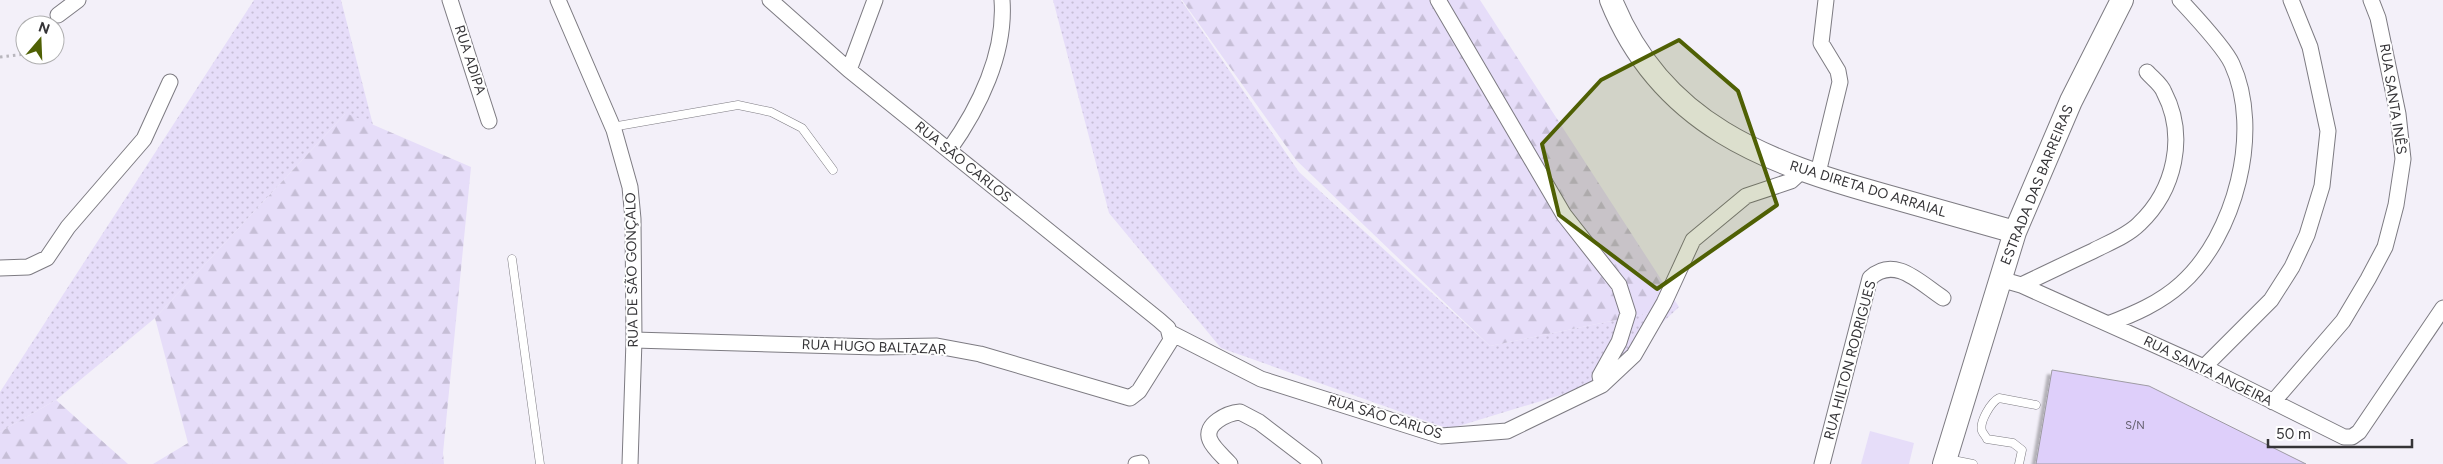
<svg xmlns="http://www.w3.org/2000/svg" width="2443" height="464" viewBox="0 0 2443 464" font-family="Figtree,sans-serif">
	<defs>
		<pattern id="green-dots" width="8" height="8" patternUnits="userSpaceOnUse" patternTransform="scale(1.25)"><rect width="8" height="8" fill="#e6ddf9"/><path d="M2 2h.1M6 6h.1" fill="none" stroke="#c6bed6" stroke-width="1.8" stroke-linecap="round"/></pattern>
		<pattern id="forest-firs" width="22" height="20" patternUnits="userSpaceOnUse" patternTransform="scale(1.25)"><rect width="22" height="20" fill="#e6ddf9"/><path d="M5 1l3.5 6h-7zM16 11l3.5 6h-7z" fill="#c6bed6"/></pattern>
		<filter id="shadow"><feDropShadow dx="-4.5" dy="4.5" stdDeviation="1" flood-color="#0004"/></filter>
	</defs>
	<rect width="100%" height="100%" fill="#f3f0f9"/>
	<path fill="url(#green-dots)" d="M254,0h87l32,125 -28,-11 -190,204 -99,82 -56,32v-40z
		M1053,0h128l118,172 191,174 189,-39 -82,77 -148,45 -228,-81 -112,-135z"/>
	<path fill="url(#forest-firs)" d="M1182,0h298l199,307 -189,39 -194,-186z
		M346,113l125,54 -28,286 1,11h-291l35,-21 -33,-125z
		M56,400l72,64h-128v-32z"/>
	<path fill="#e6ddf9" d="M1870,431l44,12 -5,21h-48z"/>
	<path fill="#decffa" stroke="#9e9ba3" filter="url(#shadow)" d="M2052,370l97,16 157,78h-270z"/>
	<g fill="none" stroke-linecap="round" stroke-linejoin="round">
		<g stroke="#7d7b82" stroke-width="9">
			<path id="lane" d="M612,127l126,-22 33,7 31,16 31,42
				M512,259l28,205
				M1948,459l25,5
				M2019,464l3,-14 -9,-7 -26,-4c0,-1 -5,-7 -5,-8 -3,-9 9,-29 17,-33l37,7"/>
		</g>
		<g stroke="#7d7b82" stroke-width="17">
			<path id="street" d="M450,0l39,121
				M558,0l56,130 16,57 3,32 1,121 -4,124
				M1438,0l126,215 55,70 9,28 -9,29 -19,34 2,9
				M58,15l20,-15
				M849,70l26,-70
				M949,150c30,-42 57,-97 53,-150
				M1817,177l23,-95 -2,-11 -17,-28 5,-43
				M0,268l28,-1 19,-9 21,-31 76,-88 26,-57
				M2000,279l21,6 183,82 140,70h8l7,-5 84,-124
				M2021,285c24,-11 48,-23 72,-34 15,-8 34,-15 46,-27 36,-34 48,-88 25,-132 -3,-8 -12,-14 -17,-20
				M2108,324c26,-10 52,-21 73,-40 54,-48 82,-153 51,-220 -7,-16 -39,-50 -52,-64
				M1171,333l90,46 180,57 66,-5 95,-46 32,-30 30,-52 29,-63 53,-44 45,-15 11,-10
				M634,340l243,7 60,-1 43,8 150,44 9,-7 32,-51 -3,-12 -9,-8 -310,-250 -79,-70
				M2204,367l67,-67 21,-33 15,-32 15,-49 6,-55 -18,-84 -19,-47
				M2273,402l70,-81 25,-42 17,-32 11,-42 7,-46 -5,-45 -20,-96 -7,-18
				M1136,464l5,-1
				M1230,464c-6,-7 -17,-16 -20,-24 -7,-16 18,-27 30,-28l19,10 55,42
				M1822,464l48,-186c25,-23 50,5 73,20"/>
		</g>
		<g stroke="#7d7b82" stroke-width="24">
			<path id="secondary" d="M1611,0c50,125 156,163 276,196 43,12 85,24 128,36
				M1944,464l71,-232 56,-131 51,-101"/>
		</g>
		<path stroke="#b8b6bd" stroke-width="3" stroke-dasharray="2.5 4" stroke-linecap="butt" d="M0,57l25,-3"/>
		<use href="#lane" stroke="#fff" stroke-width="8"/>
		<use href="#street" stroke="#fff" stroke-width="15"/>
		<use href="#secondary" stroke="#fff" stroke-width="22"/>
	</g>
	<path fill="#4f6004" fill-opacity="0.2" stroke="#4f6004" stroke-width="4" stroke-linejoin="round" d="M1679,40l59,51 39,114 -120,84 -98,-74 -17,-71 59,-64z"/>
	<g text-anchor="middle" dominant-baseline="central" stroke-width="4" stroke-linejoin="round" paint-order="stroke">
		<g font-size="11" fill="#5f5b68">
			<text x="2135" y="425">S/N</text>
		</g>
		<g font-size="14" fill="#353437" stroke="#fff">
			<text transform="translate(470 60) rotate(72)">RUA ADIPA</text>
			<text transform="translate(2393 99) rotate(81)">RUA SANTA INÊS</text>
			<text transform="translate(963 162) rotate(39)">RUA SÃO CARLOS</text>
			<text transform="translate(2037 185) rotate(-68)">ESTRADA DAS BARREIRAS</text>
			<text transform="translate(1868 189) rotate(17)">RUA DIRETA DO ARRAIAL</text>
			<text transform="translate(632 270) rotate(-91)">RUA DE SÃO GONÇALO</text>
			<text transform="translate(874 347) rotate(2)">RUA HUGO BALTAZAR</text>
			<text transform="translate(1850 360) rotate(-75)">RUA HILTON RODRIGUES</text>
			<text transform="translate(2208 371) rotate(26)">RUA SANTA ANGEIRA</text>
			<text transform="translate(1385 417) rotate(17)">RUA SÃO CARLOS</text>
		</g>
	</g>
	<g transform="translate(40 40) rotate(19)"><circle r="24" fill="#ffffff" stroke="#aeaeaf"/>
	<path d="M0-4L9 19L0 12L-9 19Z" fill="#4f6004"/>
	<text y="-8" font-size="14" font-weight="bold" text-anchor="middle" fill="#353437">N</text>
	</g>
	<path d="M2268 439v8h144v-8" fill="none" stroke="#353437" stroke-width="2.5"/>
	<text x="2276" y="439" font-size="15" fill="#353437" stroke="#ffffff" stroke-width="4" paint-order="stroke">50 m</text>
</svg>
